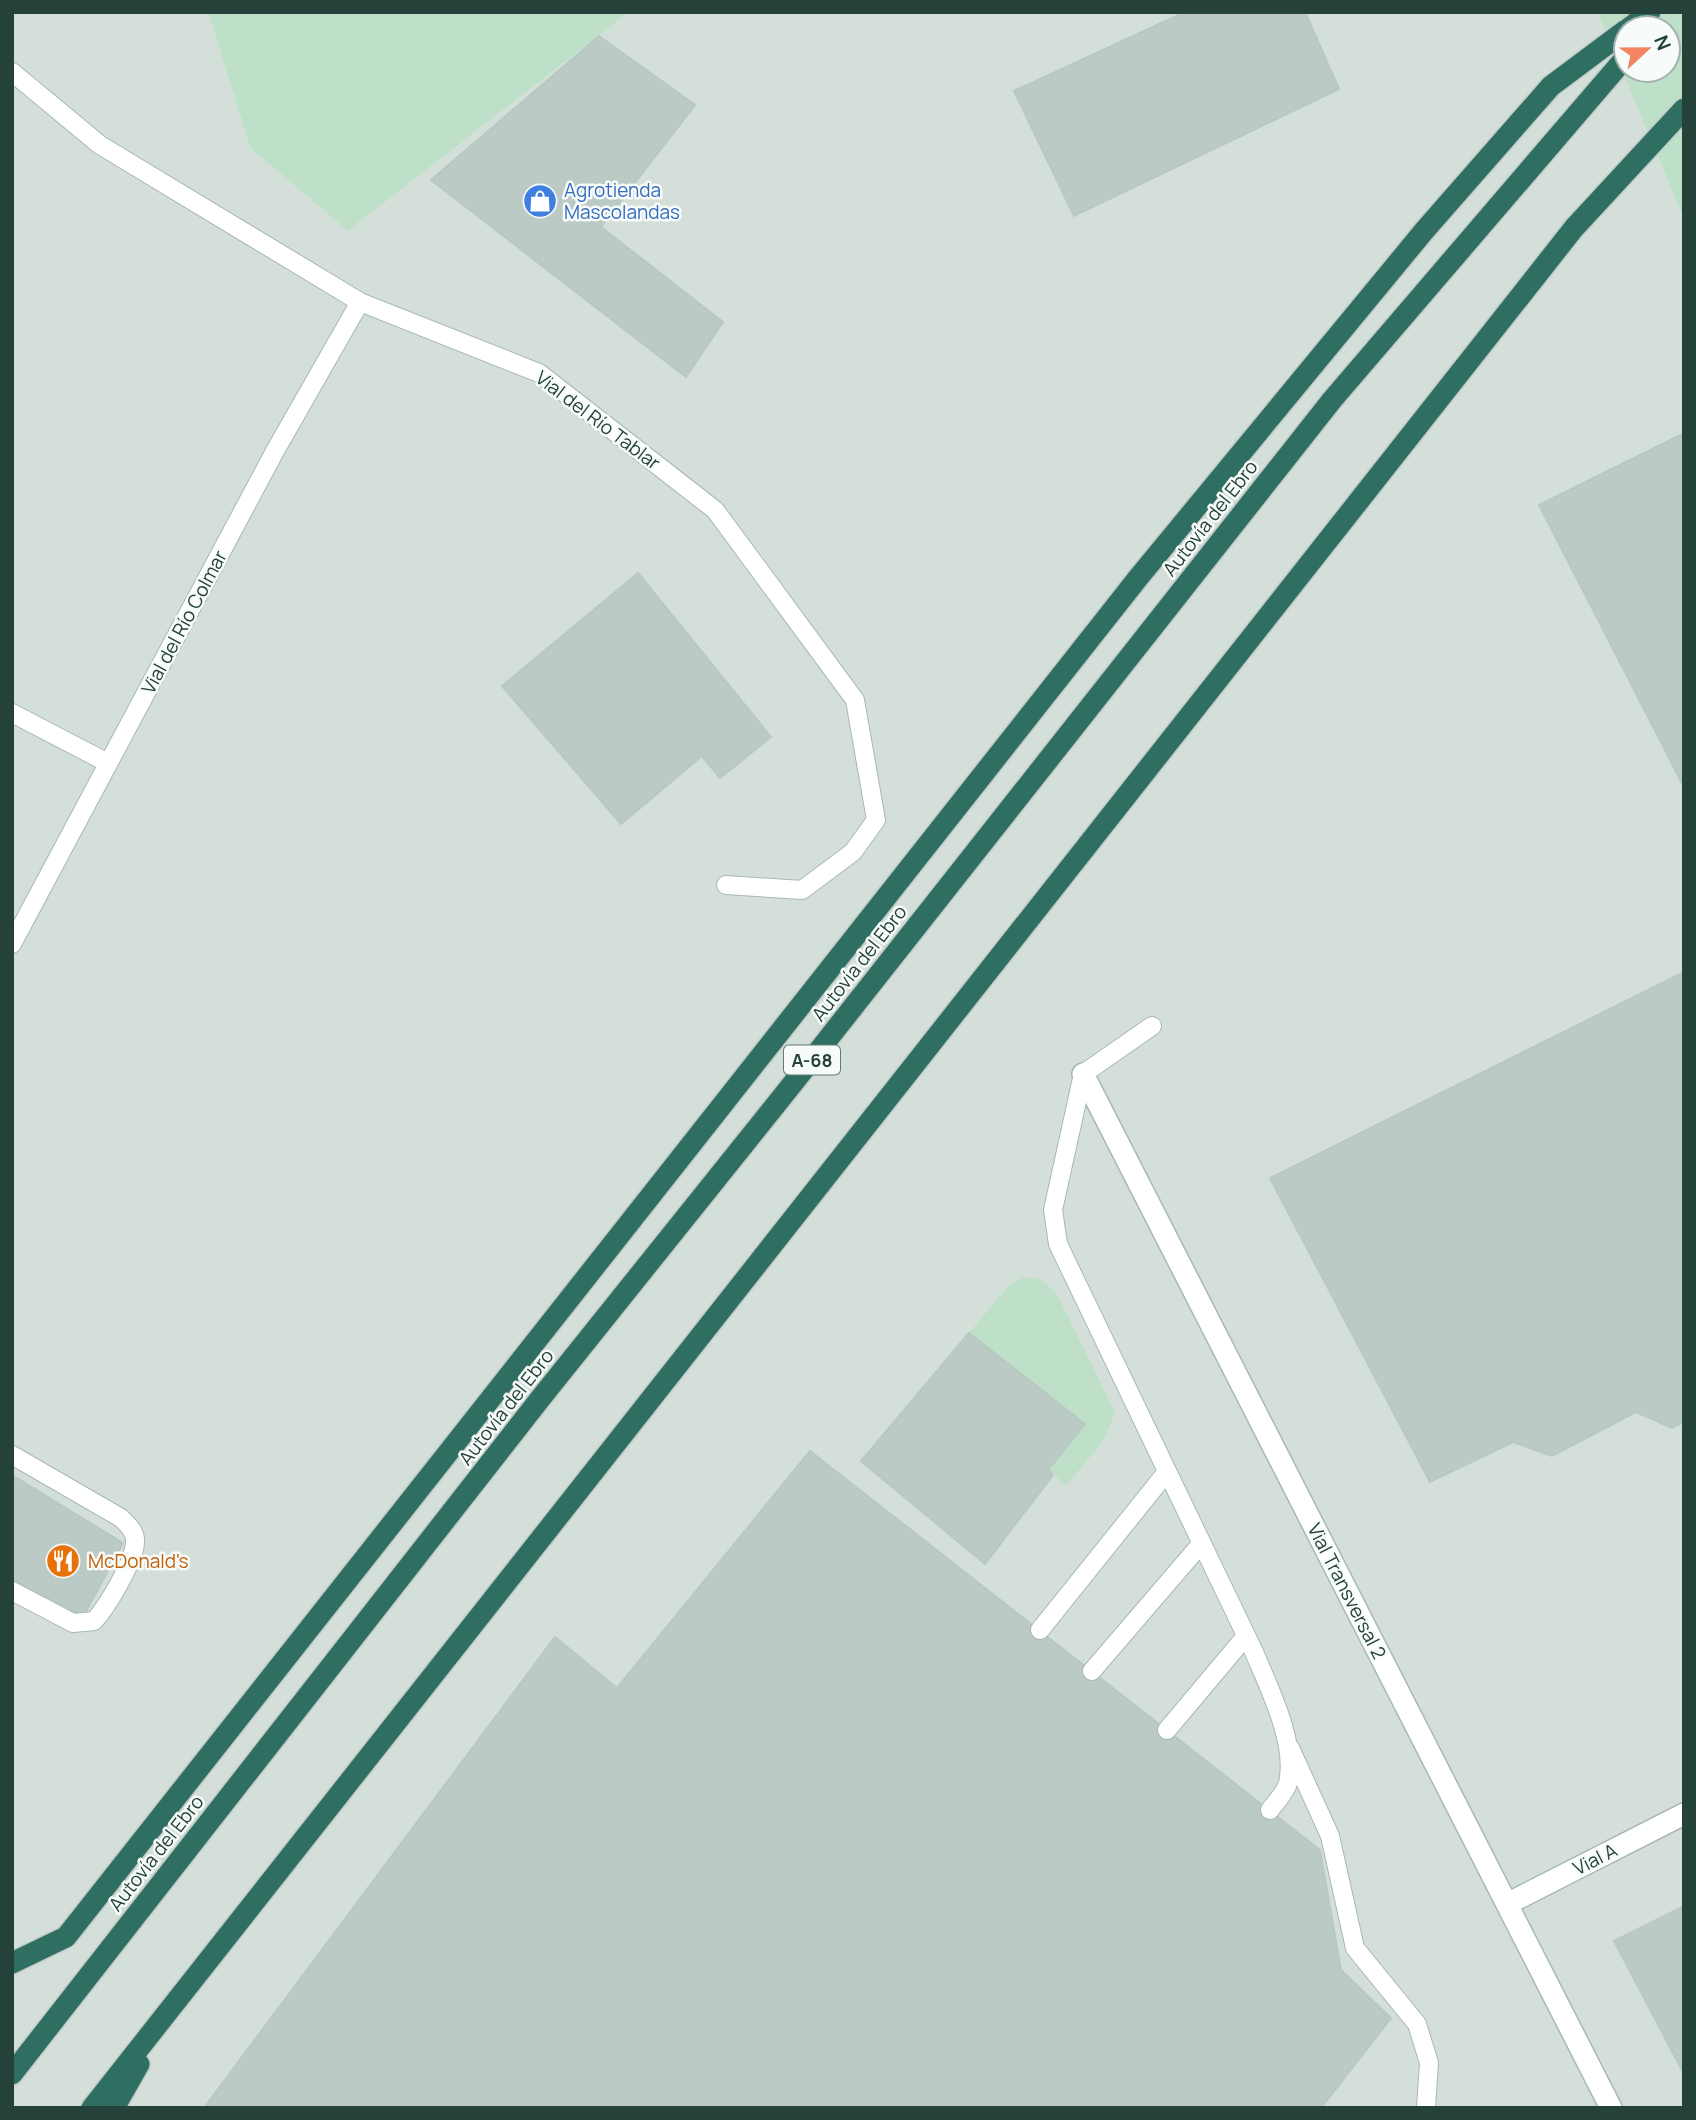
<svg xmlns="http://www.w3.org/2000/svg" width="1696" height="2120" viewBox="0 0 1696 2120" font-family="Manrope,sans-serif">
	<rect width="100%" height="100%" fill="#e6efeb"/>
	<path fill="#d4dfda" d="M12,12h196l42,136 98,83 281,-219h968l87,207v1889h-1672z"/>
	<path fill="#bfe0c8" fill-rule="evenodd" d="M208,12h421l-281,219 -98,-83z
		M1597,12h87v207zM1626,28h42v42h-42z
		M1024,1277l17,3 15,12 59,120 -11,28 -38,46 -18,-16 37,-47 -116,-90 40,-48z"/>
	<path fill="#bbcac4" stroke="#b8c9c2" stroke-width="2" d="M1185,12h120l34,77 -265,127 -60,-125z
		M599,36l96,69 -94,122 122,95 -37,55 -255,-197z
		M1684,433v354l-145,-282z
		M638,573l133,164 -51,41 -18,-22 -81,68 -119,-138z
		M1684,972v450l-12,6 -36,-16 -84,44 -39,-14 -83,40 -160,-304z
		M969,1333l116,91 -37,46 5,5 -68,89 -124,-103z
		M810,1451l510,399 21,120 50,48 -70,90h-1117l351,-471 62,51z
		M12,1475l111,68 -40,74 -71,-37z
		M1684,1906v168l-70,-133z"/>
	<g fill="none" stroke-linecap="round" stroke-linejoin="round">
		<g stroke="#a8b8b2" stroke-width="20">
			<path id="service" d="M12,72l88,73 260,157 179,71 176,137 140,190 21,120 -23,32 -51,38 -76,-5
				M12,713l96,50
				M12,944l263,-493 85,-149
				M1152,1026l-69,48 -30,136 5,34 196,408c15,36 43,91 34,131 -2,9 -13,20 -18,27
				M12,1455l109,63c7,7 15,14 14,24 0,18 -28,65 -41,79l-21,2 -61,-32
				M1040,1630l126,-157
				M1092,1671l109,-127
				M1167,1730l79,-94
				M1290,1748l40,88 25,112 62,76 12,39 -3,45"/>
		</g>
		<g stroke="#a8b8b2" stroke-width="24">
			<path id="minor" d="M1083,1074l528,1034
				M1507,1904l177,-90"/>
		</g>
		<g stroke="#c2cac8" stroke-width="24">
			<path id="motorway" d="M1629,28l21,-16
				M12,1963l54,-26 1072,-1359 286,-347 127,-145 75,-56
				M12,2074l528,-675 254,-317 538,-682 294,-343
				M92,2108l1482,-1880 110,-119
				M114,2108l25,-44"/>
		</g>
		<use href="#service" stroke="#fff" stroke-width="18"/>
		<use href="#minor" stroke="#fff" stroke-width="21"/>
		<use href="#motorway" stroke="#2f6f62" stroke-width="21"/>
	</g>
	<defs>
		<g id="shop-disc" transform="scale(1.75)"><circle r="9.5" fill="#3f7fe0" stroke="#f7fbf9"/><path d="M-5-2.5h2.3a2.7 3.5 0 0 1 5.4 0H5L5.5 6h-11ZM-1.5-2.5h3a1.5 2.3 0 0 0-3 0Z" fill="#fff"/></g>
		<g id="restaurant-disc" transform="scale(1.75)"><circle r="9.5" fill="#e8710a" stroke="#f7fbf9"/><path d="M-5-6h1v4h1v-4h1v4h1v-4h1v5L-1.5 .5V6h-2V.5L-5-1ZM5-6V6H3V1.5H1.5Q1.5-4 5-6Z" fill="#fff"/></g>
	</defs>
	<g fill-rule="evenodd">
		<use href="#shop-disc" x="540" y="201"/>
		<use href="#restaurant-disc" x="63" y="1561"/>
	</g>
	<g text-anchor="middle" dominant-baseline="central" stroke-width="5" stroke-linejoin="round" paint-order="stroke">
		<rect fill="#f7fbf9" stroke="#637a73" stroke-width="2" x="784" y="1045.5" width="56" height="29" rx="5"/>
		<g font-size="18" font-weight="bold" fill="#24423a">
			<text x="812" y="1060">A-68</text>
		</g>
		<g font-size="19" fill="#366cbe" stroke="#f7fbf9" text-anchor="start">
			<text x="564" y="190">Agrotienda<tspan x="564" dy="22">Mascolandas</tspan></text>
		</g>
		<g font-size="19" fill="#24423a" stroke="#f7fbf9">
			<text transform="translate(598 420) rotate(37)">Vial del Río Tablar</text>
			<text transform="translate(1210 518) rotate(-52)">Autovía del Ebro</text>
			<text transform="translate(184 622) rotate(-62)">Vial del Río Colmar</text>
			<text transform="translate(859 963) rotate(-52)">Autovía del Ebro</text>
			<text transform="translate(506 1407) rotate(-52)">Autovía del Ebro</text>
			<text transform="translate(1347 1591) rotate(63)">Vial Transversal 2</text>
			<text transform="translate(156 1853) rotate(-52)">Autovía del Ebro</text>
			<text transform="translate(1595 1859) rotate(-27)">Vial A</text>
		</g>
		<g font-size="19" fill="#c56008" stroke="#f7fbf9" text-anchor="start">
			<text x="88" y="1561">McDonald's</text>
		</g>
	</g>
	<rect width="1696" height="2120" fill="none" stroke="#24423a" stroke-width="28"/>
	<g transform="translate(1647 49) rotate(68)"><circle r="33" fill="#f7fbf9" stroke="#a3b1ad" stroke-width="2"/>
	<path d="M0-5L12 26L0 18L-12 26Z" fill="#f4845f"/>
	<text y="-10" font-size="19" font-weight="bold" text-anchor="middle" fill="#24423a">N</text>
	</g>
</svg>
